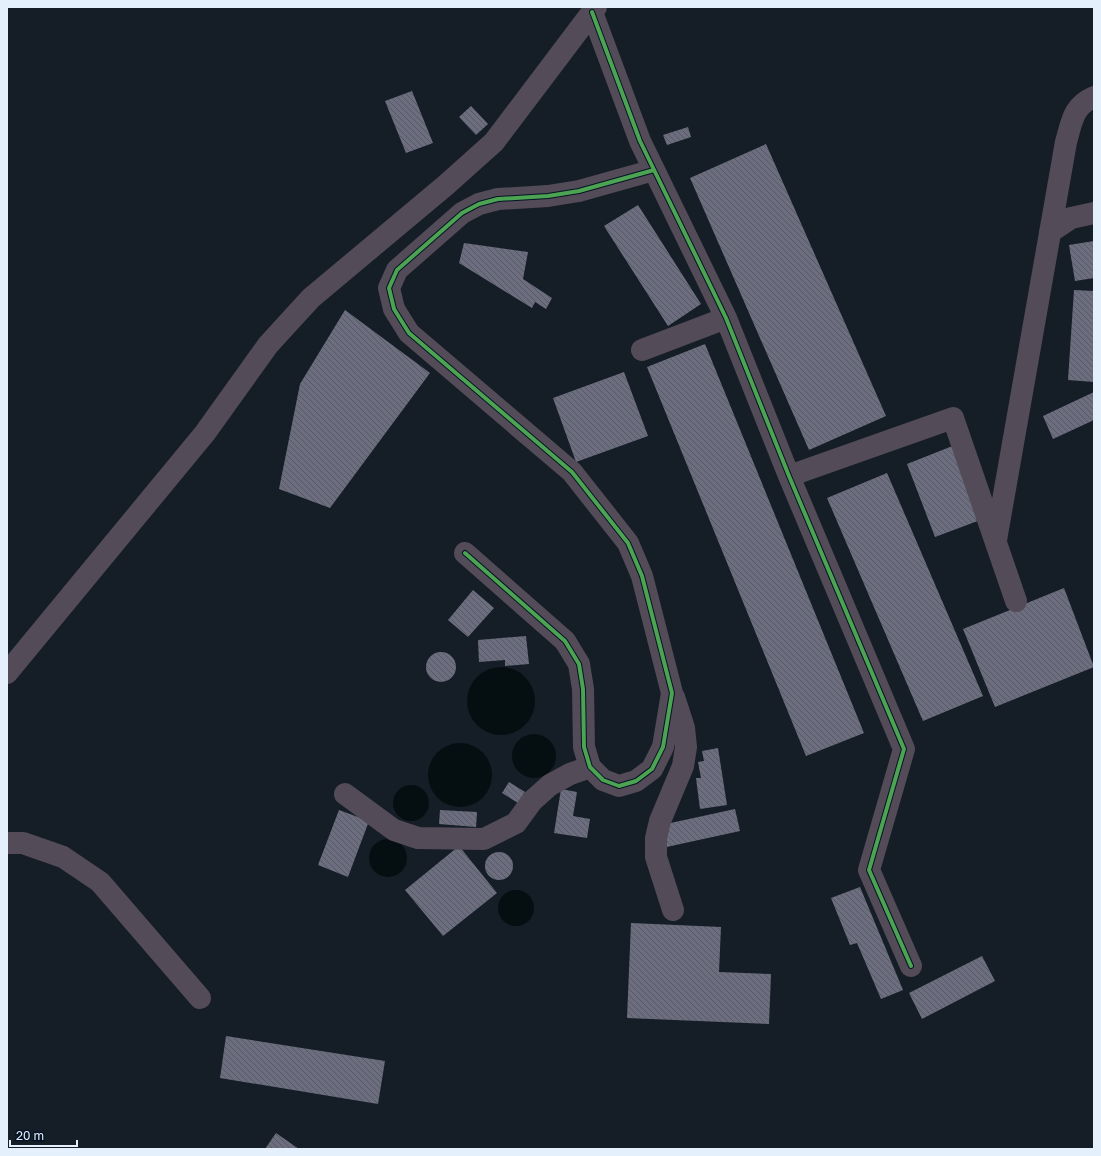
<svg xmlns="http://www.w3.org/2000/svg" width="1101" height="1156" viewBox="0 0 1101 1156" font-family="'Golos Text',sans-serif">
	<defs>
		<pattern id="building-back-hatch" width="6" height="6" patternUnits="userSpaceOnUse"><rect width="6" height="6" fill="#6c6e7f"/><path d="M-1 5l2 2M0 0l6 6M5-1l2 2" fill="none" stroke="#575963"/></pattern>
	</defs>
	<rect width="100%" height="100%" fill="#151e27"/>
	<path fill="#050f11" d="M467 701a34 34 0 1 1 68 0a34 34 0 1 1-68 0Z
		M512 756a22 22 0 1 1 44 0a22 22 0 1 1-44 0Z
		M428 775a32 32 0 1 1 64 0a32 32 0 1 1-64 0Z
		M393 803a18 18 0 1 1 36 0a18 18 0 1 1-36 0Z
		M369 858a19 19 0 1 1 38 0a19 19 0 1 1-38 0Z
		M498 908a18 18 0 1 1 36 0a18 18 0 1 1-36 0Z"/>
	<path fill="url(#building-back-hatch)" d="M412,91l21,52 -27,10 -21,-52z
		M471,106l17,18 -12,11 -17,-18z
		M688,127l3,10 -24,8 -4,-10z
		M766,144l120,272 -77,34 -119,-272z
		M638,205l63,99 -33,22 -64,-100z
		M1094,241v37l-19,3 -6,-36z
		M464,243l64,9 -5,27 29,19 -6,11 -11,-7 -3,6 -73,-45z
		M1074,290l20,1v91l-26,-2z
		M345,310l85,63 -100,135 -51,-19 21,-105z
		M705,344l159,389 -58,23 -159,-389z
		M624,372l24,64 -72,26 -23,-64z
		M1094,392v28l-41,19 -10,-23z
		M955,445l28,74 -48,18 -28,-73z
		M887,473l96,223 -60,25 -96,-223z
		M1064,588l30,79 -99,40 -32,-78z
		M473,590l21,18 -26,29 -20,-17z
		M526,636l3,28 -24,2v-6l-26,2 -1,-22z
		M426 667a15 15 0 1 1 30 0a15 15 0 1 1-30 0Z
		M718,748l9,57 -27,4 -4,-31h5l-3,-16 6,-1 -2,-10z
		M509,782l16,10 -7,11 -16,-10z
		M561,789l16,3 -4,24 17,3 -3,19 -33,-5z
		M735,809l5,22 -78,17 4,-24z
		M339,810l30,11 -21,56 -30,-12z
		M440,810l37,2 -1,15 -37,-3z
		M459,846l38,47 -54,43 -38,-46z
		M485 866a14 14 0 1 1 28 0a14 14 0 1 1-28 0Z
		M860,887l43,103 -22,9 -24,-56 -7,2 -19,-47z
		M631,923l90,4 -2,45 52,2 -2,50 -142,-6z
		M982,956l13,25 -73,38 -13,-26z
		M226,1036l159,25 -7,43 -158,-26z
		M276,1133l23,16h-34z"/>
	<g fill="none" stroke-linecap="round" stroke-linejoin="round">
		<path stroke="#534b57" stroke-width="22" d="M592,12l48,129 86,177 63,158 115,273 -35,121 42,96
			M1050,232l21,-14 23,-5
			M642,350l84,-32
			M789,476l164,-58 63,183
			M996,540l70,-398c6,-21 7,-36 28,-45
			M465,553l100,88 14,23 4,25 1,58 6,20 13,13 16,6 17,-5 16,-12 11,-22 9,-54 -30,-117 -14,-33 -56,-71 -163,-139 -15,-24 -5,-21 8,-18 65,-57 17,-9 19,-5 50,-3 31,-5 75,-21
			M7,673l198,-240 63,-88 43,-47 135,-113 48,-43 102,-135
			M345,794l49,36 24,8 66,1 32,-16 16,-22 18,-16 20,-11 20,-7
			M7,843h16l40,14 37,25 100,116
			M673,910l-17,-53v-19l4,-17 23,-55 3,-19 -2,-19 -10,-31"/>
		<g stroke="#051425" stroke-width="6">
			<path id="cycleway" d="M592,12l48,129 86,177 63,158 115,273 -35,121 42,96
				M465,553l100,88 14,23 4,25 1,58 6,20 13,13 16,6 17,-5 16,-12 11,-22 9,-54 -30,-117 -14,-33 -56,-71 -163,-139 -15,-24 -5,-21 8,-18 65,-57 17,-9 19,-5 50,-3 31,-5 75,-21"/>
		</g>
		<use href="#cycleway" stroke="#4ca352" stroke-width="4"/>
	</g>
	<rect width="1101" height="1156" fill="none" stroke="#e5f0fd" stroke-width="16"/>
	<path d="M10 1140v6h67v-6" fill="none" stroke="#e5f0fd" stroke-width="2"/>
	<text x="16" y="1140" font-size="12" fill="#e5f0fd" stroke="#051425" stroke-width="3" paint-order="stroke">20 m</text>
</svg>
